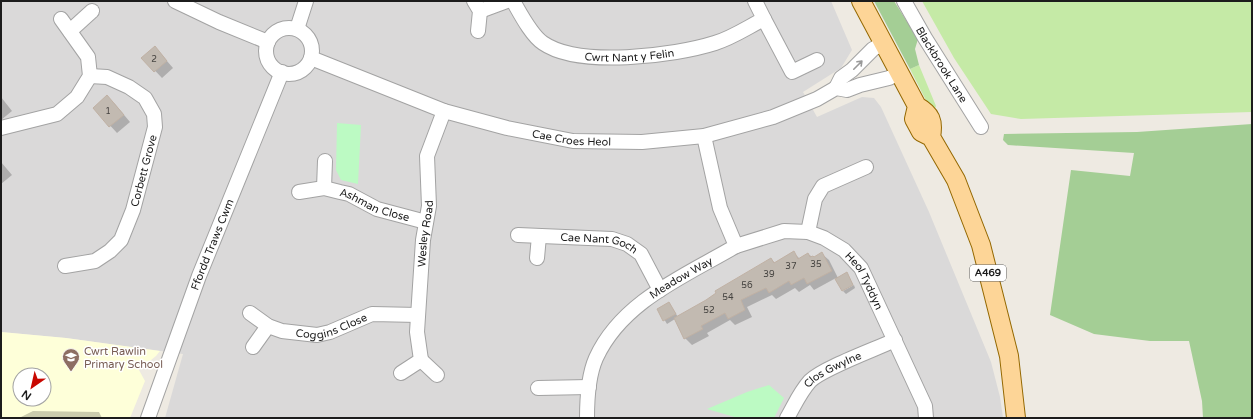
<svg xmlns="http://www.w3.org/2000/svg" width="1253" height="419" viewBox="0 0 1253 419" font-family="'Varela Round',sans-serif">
	<rect width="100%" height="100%" fill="#eeeae2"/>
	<path fill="#dad9d9" d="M1,1h830l21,49 -11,18 -38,24 14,25 45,-20 12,1 7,9 48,105 62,150 9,35 3,21h-838l18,-64 -117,-16 -65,-6z"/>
	<path fill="#feffd9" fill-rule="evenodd" d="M1,332l65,6 94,13 -4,5 -17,14 6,11 -15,37h-129zM20,375h24v24h-24z"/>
	<path fill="#c5eaa6" d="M922,1h330v111l-231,7 -30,-5 -37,-56z
		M919,65l17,41 -3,8 -23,-45z"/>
	<path fill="#a4ce95" d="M874,1h20l24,38 -3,10 4,16 -9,4z
		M1252,124v294h-49l-1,-17 -13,-60h-39l-56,-7 -44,-19 21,-145 59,6 4,-23 -126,-8 -5,-5 1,-6 133,-2z"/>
	<path fill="#bcfac3" d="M337,123l24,2 -3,59 -17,-4 -5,-10z
		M769,385l15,13 -10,20h-36l-31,-9 40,-17z"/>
	<path fill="#0003" d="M161,54l12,14 -11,10 -19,-20z
		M1,97l11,14 -11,9z
		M114,103l16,19 -13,11 -23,-25z
		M1,162l11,13 -11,9z
		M793,252l7,7 8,-5 6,4 8,-4 7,6 9,18 8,-4 7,10 -11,6 -6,-12 -22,12 -4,-5 -11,7 -4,-4 -19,11 -4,-4 -25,12 5,10 -17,8 -5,-5 -23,13 2,3 -17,9 -7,-7 -10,-19 -8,5 -9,-15 11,-6 9,14 28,-16 65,-42 4,4z
		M854,285l1,3 -9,6 -3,-3z
		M33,411l66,1 3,6h-83z"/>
	<path fill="#c2bab1" stroke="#c0b1a4" d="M155,46l12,15 -13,11 -13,-14z
		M107,95l17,20 -15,12 -16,-19z
		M794,251l4,8 10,-6 2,4 3,-1 1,1 8,-5 10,19 -25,13 -3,-6 -13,7 -2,-4 -20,12 -3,-5 -25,12 4,10 -17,9 -3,-6 -24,13 2,3 -19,10 -10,-21 32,-18 10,-7 -1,-2 56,-33 3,5z
		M847,272l6,13 -11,6 -7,-12z
		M669,302l7,12 -13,7 -6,-12z"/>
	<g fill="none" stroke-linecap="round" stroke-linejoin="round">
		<g stroke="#a3a3a3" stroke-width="16">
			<g id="minor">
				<path d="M175,1l44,21 49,20"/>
				<path d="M474,1l6,10 -2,20"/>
				<path id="s1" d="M513,1c7,12 18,34 30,42 36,25 131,13 172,0 17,-5 33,-16 49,-24l-9,-18"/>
				<path id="s2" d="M904,1l21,37 56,89"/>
				<path d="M480,11l27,-10"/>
				<path d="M764,19l28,53 25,-12"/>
				<circle cx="289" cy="51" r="23"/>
				<path d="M297,29l9,-28"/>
				<path d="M70,31l22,-20"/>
				<path id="s3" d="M311,58l133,53 63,17 66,13 69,1 62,-6 69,-19 44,-18 19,-11 11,2 13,-5 29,-7 10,-5"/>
				<path d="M836,88l5,-10 11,-8 21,-21 10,-6"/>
				<path d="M1,128l56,-14 20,-17 13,-21 -2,-19 -27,-38"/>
				<path d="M324,188l1,-27"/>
				<path id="s4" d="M299,192l25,-4 16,4 9,2 28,15 49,13"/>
				<path d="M808,232l7,-33 8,-13 43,-19"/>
				<path id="s5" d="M518,235l94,4 15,5 14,10 19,36"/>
				<path id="s6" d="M736,246l48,-15 24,1 16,6 20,12 17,18 64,138 1,12"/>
				<path d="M537,258l2,-22"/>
				<path id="s7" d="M65,266l30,-5 15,-10 11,-11 12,-30 22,-83 -1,-13 -9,-16 -16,-11 -22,-10 -17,-1"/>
				<path id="s8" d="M250,313l18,13 14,5 35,4 13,-3 42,-18 46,1"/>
				<path d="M253,347l15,-21"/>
				<path d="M421,360l16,15"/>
				<path id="s9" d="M401,373l20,-13 -4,-28 6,-92 6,-34 -2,-50 17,-45"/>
				<path d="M538,388l51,-1"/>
				<path id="s10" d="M148,418l51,-142 83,-204"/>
				<path id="s11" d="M587,418c0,-19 1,-42 9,-60 26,-57 89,-82 140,-112l-16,-38 -16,-72"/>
				<path id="s12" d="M787,418c7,-12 13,-26 23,-37 13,-13 66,-32 85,-41"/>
			</g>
		</g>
		<g stroke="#946800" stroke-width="20">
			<path id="major" d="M861,1l56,105c14,8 17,15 14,31
				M917,106l-3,13 7,13 10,5 25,43 25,65 28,111 7,62"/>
		</g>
		<use href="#minor" stroke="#fff" stroke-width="14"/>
		<use href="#major" stroke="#fdd597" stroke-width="18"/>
	</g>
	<defs><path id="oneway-shaft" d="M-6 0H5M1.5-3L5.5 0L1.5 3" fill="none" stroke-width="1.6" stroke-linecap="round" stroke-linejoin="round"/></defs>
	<use stroke="#999" href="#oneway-shaft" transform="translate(858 65) rotate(-45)"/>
	<defs>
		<g id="school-pin" transform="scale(0.9)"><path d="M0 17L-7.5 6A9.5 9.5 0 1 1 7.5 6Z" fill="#8d6e63" stroke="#fff"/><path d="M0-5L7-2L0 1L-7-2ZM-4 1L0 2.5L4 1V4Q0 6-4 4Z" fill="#fff"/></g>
	</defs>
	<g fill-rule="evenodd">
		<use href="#school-pin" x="71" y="357"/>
	</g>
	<g text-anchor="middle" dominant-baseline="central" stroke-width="3" stroke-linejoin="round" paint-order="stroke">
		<g font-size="9" fill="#464441">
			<text x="154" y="59">2</text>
			<text x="108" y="111">1</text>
			<text x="816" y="264">35</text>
			<text x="791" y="266">37</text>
			<text x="769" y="274">39</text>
			<text x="747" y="285">56</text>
			<text x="728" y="297">54</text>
			<text x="709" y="310">52</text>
		</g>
		<rect fill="#fff" stroke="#606060" stroke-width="1" x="970" y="265" width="36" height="16" rx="3"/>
		<g font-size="10" font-weight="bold" fill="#1c1c1c">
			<text x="988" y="273">A469</text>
		</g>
		<g font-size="11" fill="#1c1c1c" stroke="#fff">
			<text stroke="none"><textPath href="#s1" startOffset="141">Cwrt Nant y Felin</textPath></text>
			<text stroke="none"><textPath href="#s2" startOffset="74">Blackbrook Lane</textPath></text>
			<text stroke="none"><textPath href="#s3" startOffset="274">Cae Croes Heol</textPath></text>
			<text stroke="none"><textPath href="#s7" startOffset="137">Corbett Grove</textPath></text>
			<text stroke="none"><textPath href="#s4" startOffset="79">Ashman Close</textPath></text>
			<text stroke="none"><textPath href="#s9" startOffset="151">Wesley Road</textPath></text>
			<text stroke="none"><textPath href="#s10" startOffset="185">Ffordd Traws Cwm</textPath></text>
			<text stroke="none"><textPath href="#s5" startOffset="82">Cae Nant Goch</textPath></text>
			<text stroke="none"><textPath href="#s11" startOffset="180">Meadow Way</textPath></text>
			<text stroke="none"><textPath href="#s6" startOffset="152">Heol Tyddyn</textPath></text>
			<text stroke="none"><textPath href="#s8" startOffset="88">Coggins Close</textPath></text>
			<text stroke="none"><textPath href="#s12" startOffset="69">Clos Gwylne</textPath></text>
		</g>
		<g font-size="11" fill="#785e54" stroke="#fff" text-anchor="start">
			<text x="84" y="351">Cwrt Rawlin<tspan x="84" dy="13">Primary School</tspan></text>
		</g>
	</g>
	<rect width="1253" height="419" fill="none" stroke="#1c1c1c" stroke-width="4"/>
	<g transform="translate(32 387) rotate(214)"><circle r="19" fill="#ffffff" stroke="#a4a4a4"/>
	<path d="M0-3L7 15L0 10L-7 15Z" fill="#c80700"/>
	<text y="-6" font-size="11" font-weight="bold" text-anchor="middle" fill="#1c1c1c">N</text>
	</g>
</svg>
